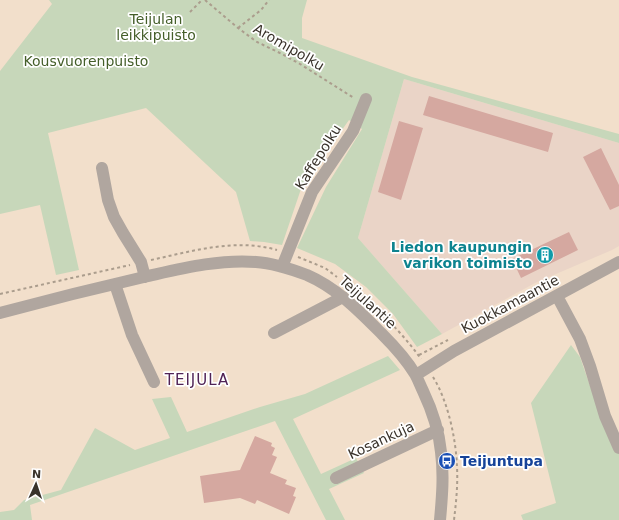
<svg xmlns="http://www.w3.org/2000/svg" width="619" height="520" viewBox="0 0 619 520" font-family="'DejaVu Sans',sans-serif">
	<rect width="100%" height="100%" fill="#f2dfcb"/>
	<path fill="#ead4c7" d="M404,79l215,64v103l-7,4 -77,33 -93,51 -84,-96z"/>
	<path fill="#c7d7ba" d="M49,0h258l-5,18v20l110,39 207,57v9l-215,-64 -46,159 84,96 -25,13 -24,-33 -27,-27 -31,-23 -38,-16 29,-61 36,-58 -13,-9 -47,66 -20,59 -18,-3 -14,-1 -14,-49 -90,-84 -98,25 31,137 -23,5 -16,-70 -40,9v-143l52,-67z
		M571,345l9,12 18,52 21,43v68h-96l-2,-5 35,-12 -25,-100z
		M388,356l12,14 -107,49 28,55 35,-16 8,15 -35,16 16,31h-19l-51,-99 -245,84 2,15h-32v-8l14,-2 10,-10 37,-10 34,-62 40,22 35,-12 -18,-39 19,-2 16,35 73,-25 45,-13z"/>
	<path fill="#d5a8a0" d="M429,96l124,37 -5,19 -125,-37z
		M399,121l24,7 -22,72 -23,-8z
		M601,148l18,37v21l-9,4 -27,-53z
		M569,232l9,18 -57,28 -9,-19z
		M255,436l17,7 -1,3 4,2 -3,7 5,2 -7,16 17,7 -2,4 11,4 -3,8 3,1 -7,17 -32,-14 -2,4 -15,-6 -36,5 -4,-27 40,-6z"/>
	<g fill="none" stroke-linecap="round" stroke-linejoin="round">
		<path stroke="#ab9d8d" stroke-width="2" stroke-dasharray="3 3" stroke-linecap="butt" d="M205,0l33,28 19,14 25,12 18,10 54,34
			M190,12l12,-12
			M238,28l23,-18 8,-10
			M298,257l27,11 12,9
			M151,260c42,-9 84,-22 126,-10
			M0,294l130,-29
			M359,294c23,19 45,41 62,65
			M419,355l29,-15
			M433,377c15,24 23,62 24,90 1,18 -1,36 -3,53"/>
		<path stroke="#b0a69f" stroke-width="12" d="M102,168l6,32 6,17 9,16 18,29 4,15
			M282,267l30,-75 41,-61 13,-32
			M115,284l17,51 22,47
			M557,296l23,43 10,27 15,50 14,32
			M0,313c48,-13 96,-25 144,-36 36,-8 74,-18 112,-15 17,1 35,7 51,13 30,13 52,36 75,59 12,12 24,25 33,40 3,5 5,11 8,17 9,19 16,40 18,61 3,23 1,46 -1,68
			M274,333l69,-36
			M416,375l38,-24 165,-89
			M336,478l102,-48"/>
	</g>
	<defs>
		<g id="building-disc" transform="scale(0.9)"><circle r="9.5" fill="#0f9aa8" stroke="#fff"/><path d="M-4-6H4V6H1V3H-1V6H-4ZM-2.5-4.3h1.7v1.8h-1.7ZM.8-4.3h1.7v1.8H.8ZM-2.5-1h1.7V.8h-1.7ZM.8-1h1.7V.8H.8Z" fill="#fff"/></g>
		<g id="bus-disc" transform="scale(0.9)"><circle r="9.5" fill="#1a4fb4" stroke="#fff"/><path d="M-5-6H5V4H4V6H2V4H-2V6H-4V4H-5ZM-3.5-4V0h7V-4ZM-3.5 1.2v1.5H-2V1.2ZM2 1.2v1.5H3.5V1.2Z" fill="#fff"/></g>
	</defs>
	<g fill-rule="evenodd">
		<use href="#building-disc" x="545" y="255"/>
		<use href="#bus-disc" x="447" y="461"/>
	</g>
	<g text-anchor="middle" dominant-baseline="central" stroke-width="3.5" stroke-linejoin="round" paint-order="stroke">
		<g font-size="14" fill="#445e29" stroke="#fff">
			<text x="156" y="19">Teijulan<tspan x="156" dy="16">leikkipuisto</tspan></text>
			<text x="86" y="61">Kousvuorenpuisto</text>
		</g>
		<g font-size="14" fill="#39322a" stroke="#fff">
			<text transform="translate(289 47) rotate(30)">Aromipolku</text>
			<text transform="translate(318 157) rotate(-58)">Kaffepolku</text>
			<text transform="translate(368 302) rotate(42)">Teijulantie</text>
			<text transform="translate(510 304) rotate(-28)">Kuokkamaantie</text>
			<text transform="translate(381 440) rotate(-25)">Kosankuja</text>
		</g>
		<g font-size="14" font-weight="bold" fill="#0d838f" stroke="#fff" text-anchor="end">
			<text x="532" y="247">Liedon kaupungin<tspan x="532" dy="16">varikon toimisto</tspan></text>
		</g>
		<g font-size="14" font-weight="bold" fill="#164399" stroke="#fff" text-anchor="start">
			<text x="460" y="461">Teijuntupa</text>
		</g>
		<g font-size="15" letter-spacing="1" fill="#502356" stroke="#fff">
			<text x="197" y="380">TEIJULA</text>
		</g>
	</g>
	<g transform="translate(36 484) rotate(3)" stroke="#ffffff" stroke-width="3" paint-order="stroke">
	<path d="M0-3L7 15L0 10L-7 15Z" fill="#39322a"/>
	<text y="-6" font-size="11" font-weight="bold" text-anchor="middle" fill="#39322a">N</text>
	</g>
</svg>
